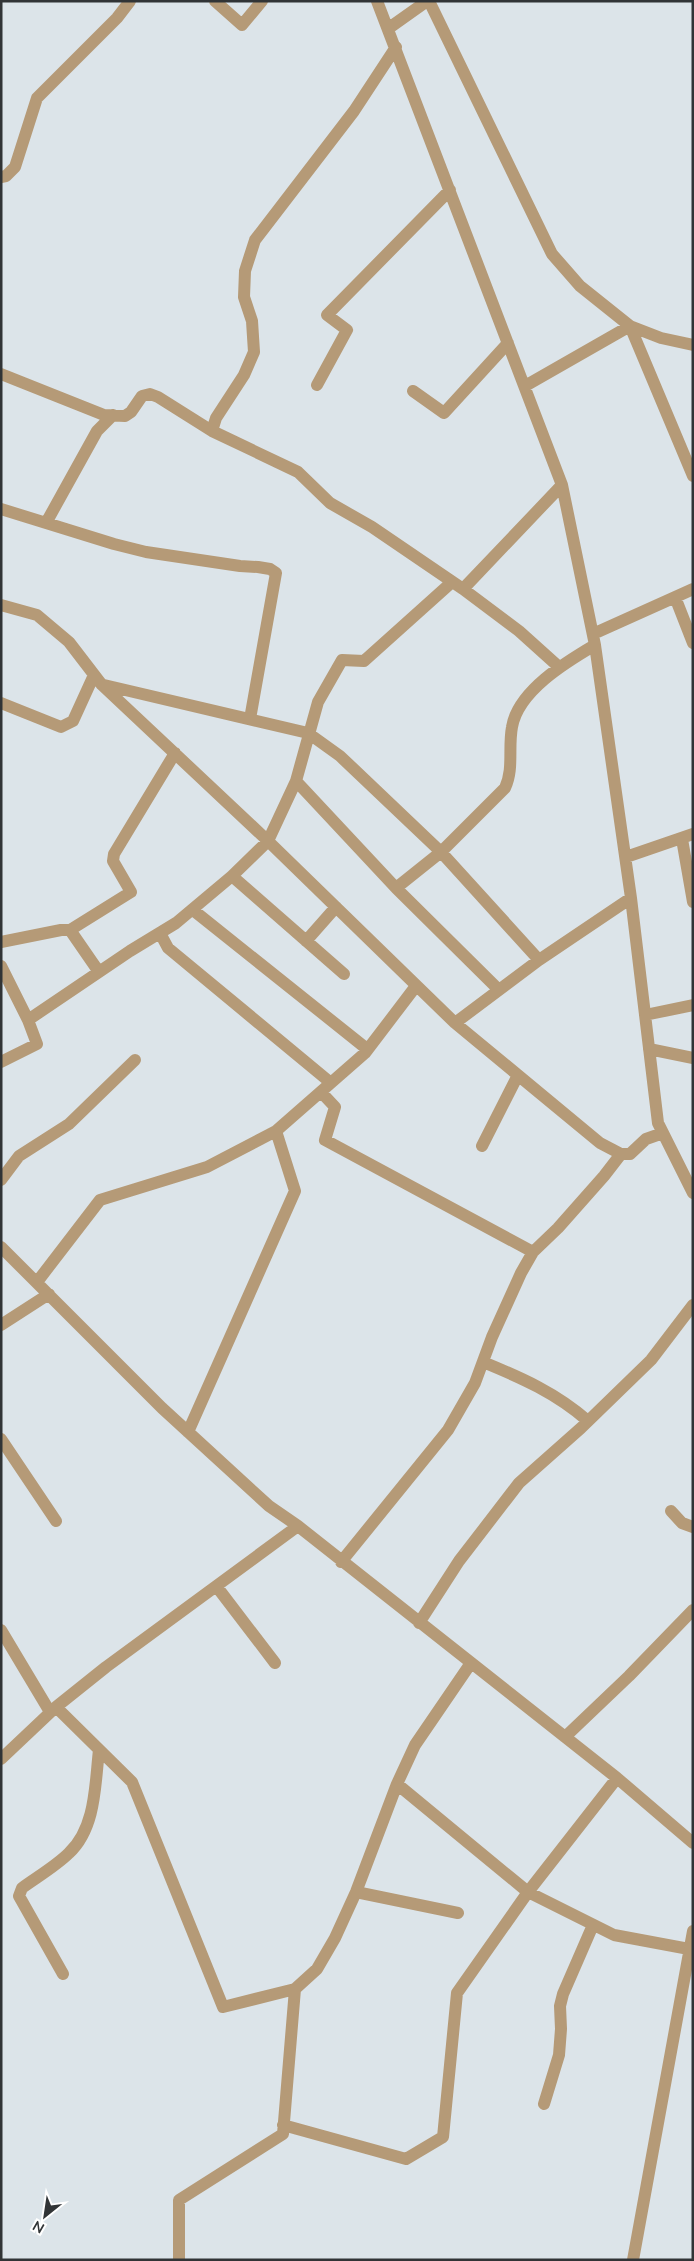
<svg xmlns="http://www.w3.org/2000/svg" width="694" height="2261" viewBox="0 0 694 2261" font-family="Mulish,sans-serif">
	<rect width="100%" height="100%" fill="#dce4e9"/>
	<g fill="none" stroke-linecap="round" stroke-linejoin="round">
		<path stroke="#b59a77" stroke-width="12" d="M215,1l27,24 20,-24
			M377,1l185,484 33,160 36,253 27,225 35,70
			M429,1l123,253 28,32 50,40 31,12 32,7
			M389,28l38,-27
			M1,177l5,-1 9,-9 22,-69 80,-80 13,-17
			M1,374l103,41 21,1 6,-4 11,-16 8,-2 8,3 54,34 86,41 32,31 42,24 91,62 56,42 40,36
			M317,385l30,-55 -20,-15 123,-125
			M525,386l105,-60 63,150
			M413,391l31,22 64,-70
			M212,431l4,-13 28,-43 10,-23 -2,-31 -8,-24 1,-26 10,-31 99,-129 42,-64
			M1,509l113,35 32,8 94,14 18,1 12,2 6,4 -26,146
			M46,523l51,-92 16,-16
			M463,589l99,-104
			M675,597l18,46
			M1,605l36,10 32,27 33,43 166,156 187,182 145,120 21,11h9l16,-15 17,-6
			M593,634l100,-45
			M104,685l204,48 32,23 101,96 -45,36
			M1,703l60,24 12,-6 21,-46
			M296,781l100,107 103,102
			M682,839l11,63
			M626,857l67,-23
			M232,876l112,98
			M193,910l174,139
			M70,930l29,42
			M160,933l8,15 163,135
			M306,941l30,-34
			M1,942l60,-12h9l61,-38 -18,-31 1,-7 61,-101
			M539,960l-98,-108 64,-64c9,-19 3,-40 7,-61 6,-36 54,-65 83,-82
			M1,966l27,54 9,24 -36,18
			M645,1015l48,-10
			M28,1020l102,-69 46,-28 56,-47 36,-35 28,-60 22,-79 24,-42 22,1 88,-79
			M455,1023l84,-63 92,-62
			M649,1049l44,9
			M321,1092l14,15 -10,33 208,112
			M482,1146l36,-71
			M1,1180l18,-24 50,-32 66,-64
			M1,1247l161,161 107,98 29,20 319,252 76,65
			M37,1282l63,-82 107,-33 69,-36
			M1,1325l48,-31
			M483,1362c39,16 73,31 105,59
			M188,1432l107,-241 -19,-60 89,-78 51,-67
			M1,1439l55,82
			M671,1511l11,12 11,4
			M341,1562l107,-132 27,-47 17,-46 29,-64 12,-21 25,-24 46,-52 17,-22
			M217,1587l58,76
			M419,1623l40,-62 60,-78 62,-55 70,-68 42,-55
			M1,1630l49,82
			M56,1707l76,75 91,225 72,-18 22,-20 18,-31 21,-46 41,-108 18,-39 56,-82
			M565,1737l64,-61 64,-66
			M1,1759l55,-52 50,-40 192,-141
			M617,1778l-89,114 86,43 75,14
			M356,1892l102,21
			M63,1974l-44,-78 3,-8c15,-11 34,-22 47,-35 27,-25 26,-69 30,-103
			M544,2104l15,-49 2,-26 -1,-23 3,-12 30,-69
			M283,2125l123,34 37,-22 14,-144 71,-101 -131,-108
			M179,2260v-60l104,-66 12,-145
			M633,2260l60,-329"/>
	</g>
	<rect width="694" height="2261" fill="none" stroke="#313436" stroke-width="5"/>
	<g transform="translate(45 2216) rotate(210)" stroke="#ffffff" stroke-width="4" paint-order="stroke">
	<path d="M0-4L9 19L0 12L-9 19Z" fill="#313436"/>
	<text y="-8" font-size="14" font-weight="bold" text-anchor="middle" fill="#313436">N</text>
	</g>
</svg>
